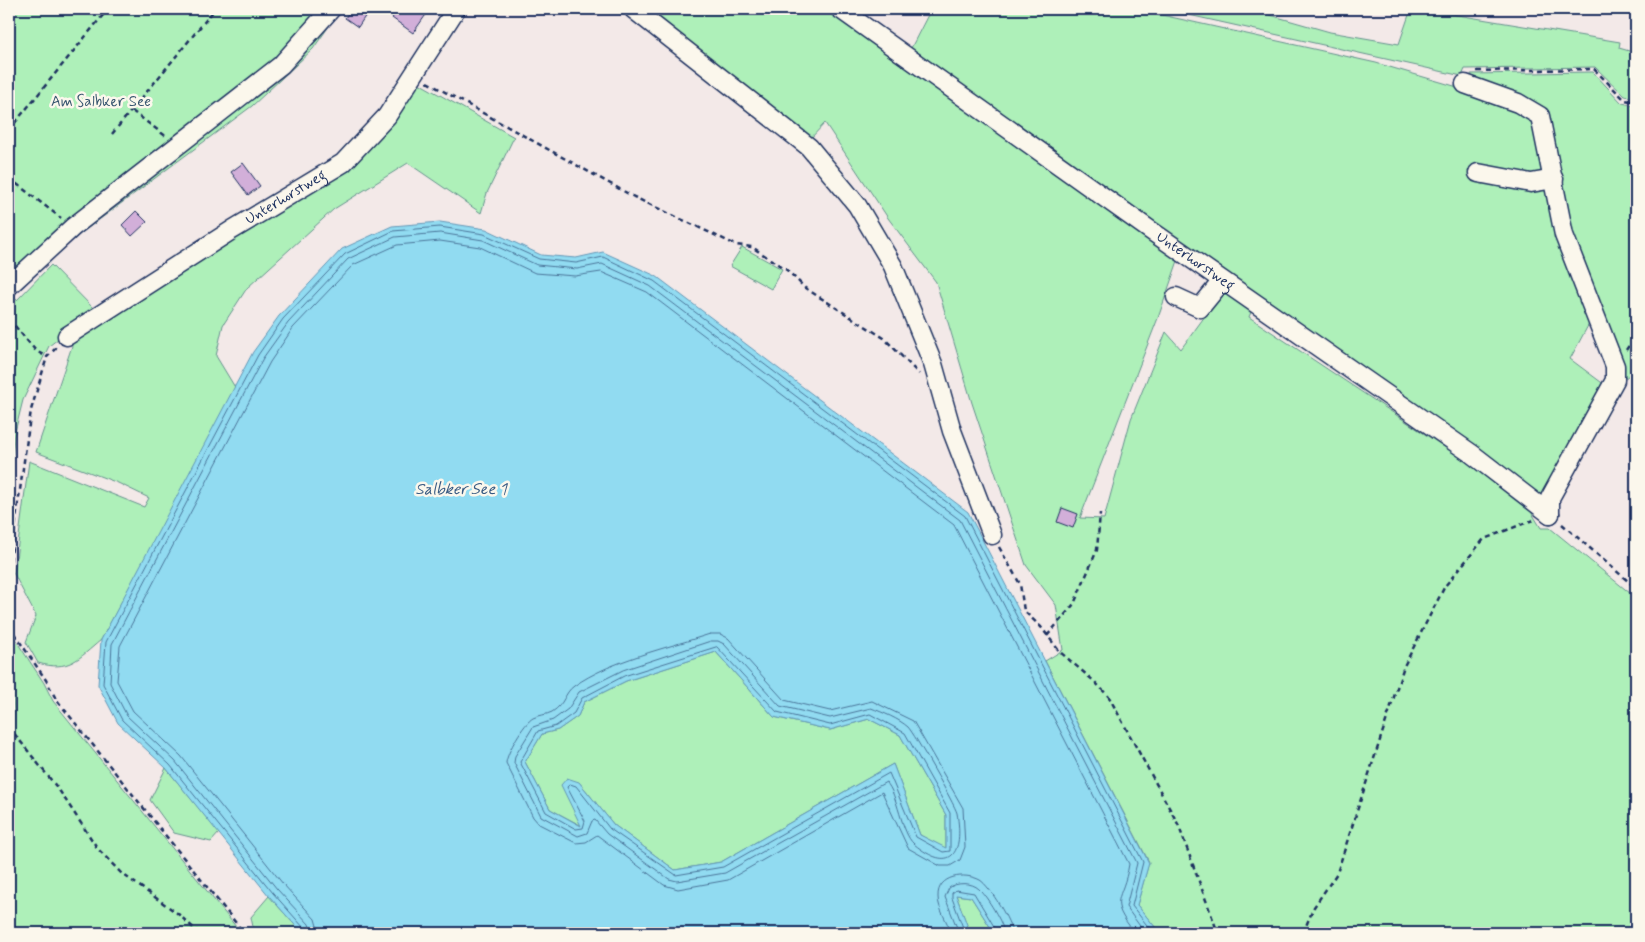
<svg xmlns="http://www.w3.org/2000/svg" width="1645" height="942" viewBox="0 0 1645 942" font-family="Mynerve,sans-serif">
	<rect width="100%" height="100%" fill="#f3e9e8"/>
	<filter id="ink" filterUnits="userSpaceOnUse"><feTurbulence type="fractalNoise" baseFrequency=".02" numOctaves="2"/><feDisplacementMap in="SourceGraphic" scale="10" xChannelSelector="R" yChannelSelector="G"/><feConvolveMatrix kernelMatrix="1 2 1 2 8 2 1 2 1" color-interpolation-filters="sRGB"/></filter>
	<g filter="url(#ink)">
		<path fill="#aef0b9" stroke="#64908c" d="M9,9h332l-28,40 -61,57 -168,125 -75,61z
			M647,9h181l352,246 -22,63 -78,200 24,1 27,-100 35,-87 15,17 43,-59 29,17 -4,10 275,183 17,28h9l86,70v335h-476l-23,-28 12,-43 -104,-201 18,-11 -7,-45 -30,-40 -54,-162 -36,-121 -48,-64 -63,-95 -15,16z
			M931,9h204l241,54 85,25 73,28 57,204 -21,39 39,29 -70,112 -68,-53 -287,-204 -275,-191z
			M1162,9h87l81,23 69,12 12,-35h10l199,33 -1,6 17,5v45l-11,-2 -30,-29 -130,2 -3,7z
			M1593,72l29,31 14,3v263l-14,12 -53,-140 -24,-117 -73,-46 -1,-4z
			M417,82l97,55 -27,56 -6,20 -73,-50 -74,46 -87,79 -24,37 -7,31 20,33 -135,251c-23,19 -32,32 -63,23l-12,-21 10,-26 -22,-42 15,-113 115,46 5,-9 -31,-15 -82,-31 38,-112 272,-173z
			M742,247l40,22 -11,20 -41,-23z
			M51,265l44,45 -46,36 -26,54 -9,36 -5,60v-201l8,5z
			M13,636l31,47 9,18 188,232h-228l-4,-11v-160l5,-48 -4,-77z
			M716,652l58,65 56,13 39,-11 31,16 46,80v34l-26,-14 -27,-71 -172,98 -46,8 -61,-45 -35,-43 3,44 -32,-17 -25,-47 17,-28 16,-4 20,-14 6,-14 42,-21z
			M166,768l53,65 -8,9 -37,-9 -24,-33z
			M956,895l15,2 23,36h-24z
			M269,896l33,37 -48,-1 -3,-15z"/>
		<path fill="#91dbf1" stroke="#6296b6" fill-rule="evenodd" d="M440,222l46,7 55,26 35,3 27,-6 53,24 312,236 181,351 -12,42 23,28h-166l-23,-36 -15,-2 14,38h-668l-33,-37 -103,-128 -48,-45 -20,-38 3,-45 152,-288 26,-36 63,-67 50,-23zM716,652l58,65 56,13 39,-11 31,16 46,80v33l-26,-13 -27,-71 -172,98 -46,8 -61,-45 -35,-43 -12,-4 -6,7 20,41 -31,-17 -25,-47 17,-28 16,-4 20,-14 6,-14 42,-21z"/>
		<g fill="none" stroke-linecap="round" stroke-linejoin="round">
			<path stroke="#4a7499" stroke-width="1" d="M710,634h10l8,4 56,62 46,11 42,-10 41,20 50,87 2,39 -5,13 -10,6h-10l-32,-18 -26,-56 -154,88 -50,9 -14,-4 -67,-50 -11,7 -10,1 -37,-19 -6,-7 -27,-54c1,-11 18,-40 27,-45 6,-3 13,-3 19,-6 13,-8 12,-19 22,-26 37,-26 93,-38 136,-52z
				M711,641h7l6,3 56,62 50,12 41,-10c11,4 28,11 37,19 6,6 47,78 49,86 7,41 -6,61 -43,31 -13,-11 -16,-50 -28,-62l-161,91 -48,8 -8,-2 -62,-45 -12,-14 -3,1 -5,12 -9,3 -37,-20 -27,-53 1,-7 18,-29 20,-7 15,-11 11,-17 44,-22z
				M717,647l60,65 53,13 40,-11 35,19 45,80v38l-7,1 -27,-15 -27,-64 -166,94 -47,8 -66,-46 -34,-43 -6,-2 -3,3 18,34 -2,7 -7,1 -30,-17 -26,-50 18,-31 18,-5 18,-13 8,-15 42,-22z
				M306,933l-2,-5 -31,-35 -103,-128 -48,-45 -19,-36 3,-42 152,-287 25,-36 62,-65 48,-23 47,-4 44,7 55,25 37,4 27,-6 51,24 311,235 178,346 -11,44 21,27
				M312,933l-3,-9 -32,-35 -102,-128 -48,-45 -17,-33 2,-39 151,-286 25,-35 60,-64 47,-22 45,-4 43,7 54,25 40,4 25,-5 48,22 310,234 177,343 -11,44 19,26
				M319,933l-4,-14 -32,-35 -102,-128 -48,-45 -16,-30 3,-35 150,-284 23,-34 60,-63 44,-20 43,-4 40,6 55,26 40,3 26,-4 46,20 307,233 175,339c-6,38 -23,34 6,69
				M951,933c-3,-11 -13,-24 -13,-36 -1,-22 27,-25 42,-17 10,6 31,42 32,53
				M959,933l-14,-36 4,-9c7,-6 23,-6 30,1 7,6 25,35 25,44
				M965,933l-13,-35v-5l4,-3 18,3 24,40"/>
		</g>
		<path fill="#d2afd9" stroke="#1b2f5e" d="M351,9h19l-12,18 -13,-9z
			M399,9h31l-17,24 -21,-15z
			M243,163l17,23 -12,9 -17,-23z
			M136,211l11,11 -15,14 -10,-11z
			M1062,508l16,6 -5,14 -16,-6z"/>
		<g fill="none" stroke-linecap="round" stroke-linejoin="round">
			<g stroke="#1b2f5e" stroke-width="21">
				<g id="minor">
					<path d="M633,9l176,138 48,58 36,61 40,98 19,67 40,104"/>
					<path id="s1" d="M840,9l310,221 322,224 78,60"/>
					<path d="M1465,84l53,19 22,13 24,119 51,131v14l-65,118v16"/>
					<path d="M1478,173l53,10 23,-4"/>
					<path d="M9,286l64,-59 208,-162 50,-56"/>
					<path d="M1176,297l24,11 22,-27"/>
					<path id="s2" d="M67,336l165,-106 111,-67 44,-47 69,-107"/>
				</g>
			</g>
			<path stroke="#1b2f5e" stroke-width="2.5" stroke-dasharray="5 4" stroke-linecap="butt" d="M1477,71l117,-2 31,31 11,2
				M427,82l207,115 102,48 16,2 36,24 17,17 79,50 35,36
				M132,111l35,26
				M9,130l99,-121
				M112,134l103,-125
				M9,178l52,40
				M9,319l27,32 11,6
				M1626,350l10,-15
				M1562,524l74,64
				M999,547l21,37 4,27 17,16 19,25 35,30 14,15 69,127 40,109
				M9,570l22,-160 16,-53 10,-10
				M9,626l37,54 10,19 188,234
				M1047,636l27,-32 23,-54 3,-37
				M9,727l50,63 39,59 23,24 56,40 22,20
				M1303,933l11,-26 23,-34 67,-207 41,-80 39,-47 49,-19"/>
			<use href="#minor" stroke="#fbf7ec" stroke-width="18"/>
		</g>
	</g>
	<g text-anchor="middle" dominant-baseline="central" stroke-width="5" stroke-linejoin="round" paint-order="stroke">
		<g font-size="15" fill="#385670" stroke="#fbf7ec">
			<text x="101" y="102">Am Salbker See</text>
		</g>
		<g font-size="15" fill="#1b2f5e" stroke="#fbf7ec">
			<text stroke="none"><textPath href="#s2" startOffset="259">Unterhorstweg</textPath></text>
			<text stroke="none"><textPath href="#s1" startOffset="436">Unterhorstweg</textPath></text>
		</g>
		<g font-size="16" font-style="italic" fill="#385a83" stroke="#fbf7ec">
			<text x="461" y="489">Salbker See 1</text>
		</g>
	</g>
	<rect width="1645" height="942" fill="none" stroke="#fbf7ec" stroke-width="30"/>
	<rect x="15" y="15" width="1615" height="912" fill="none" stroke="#1b2f5e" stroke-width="2" filter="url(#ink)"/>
</svg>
